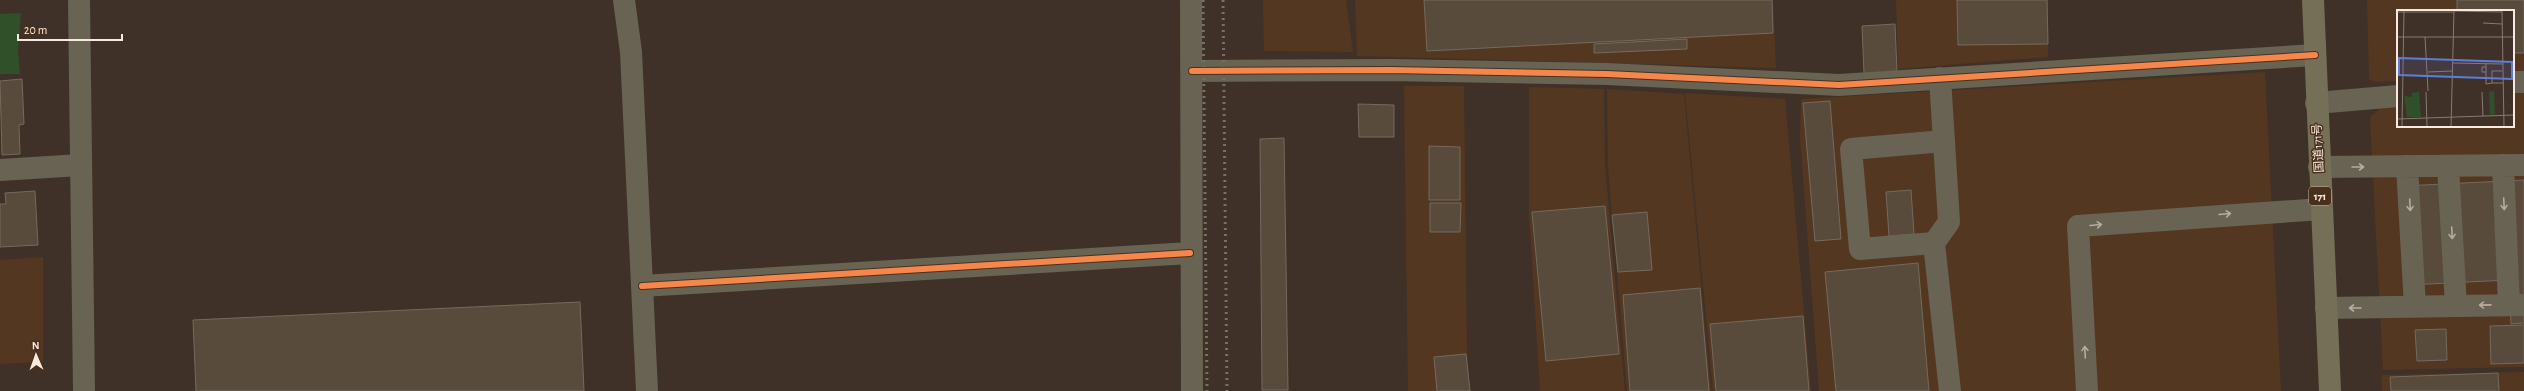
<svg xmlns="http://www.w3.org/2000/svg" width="2524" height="391" viewBox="0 0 2524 391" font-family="'Alegreya Sans','Noto Sans JP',sans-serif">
	<rect width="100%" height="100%" fill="#3f3127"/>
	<path fill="#543721" d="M1263,0h83l7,52 -89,-1z
		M1355,0h418l3,68 -419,-12z
		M1896,0h152v57l-150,12z
		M2367,0h157v71h-11v-60h-115v70l-24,1 -5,-3z
		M2265,72l16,319h-462l-19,-254 1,-38z
		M1404,86h60l3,266 3,39h-62z
		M1529,87l75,2 1,76 20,226h-85l-11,-177z
		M1607,89l77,5 27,297h-84l-19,-225z
		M2513,90h11v277l-141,3 -13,-253 11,-9 17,-3v21h115z
		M1685,93l100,6 26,292h-98z
		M43,257v105l-43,2v-104z
		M2524,372v19h-142l-1,-16z"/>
	<path fill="#2f5028" d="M21,13l-3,39 2,22h-20v-60z"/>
	<path fill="#584b3b" stroke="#746a60" d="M1424,0h348l1,33 -346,18z
		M1957,0h90l1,44 -90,1z
		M2457,0h67v53h-11v-42h-56z
		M1895,24l2,48 -33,2 -2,-48z
		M1687,39v10l-93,4v-9z
		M22,79l2,45 -5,1 1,29 -18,1 -2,-74z
		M1830,101l11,138 -26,2 -12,-138z
		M1358,104l36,1v32h-35z
		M1284,138l4,252h-26l-2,-251z
		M1429,146l31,1v53h-31z
		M2524,180v143l-13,1 -2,-44 -101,5 -5,-99z
		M1911,190l3,44 -25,2 -3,-44z
		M35,191l3,54 -38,2v-43h6l-1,-11z
		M1430,203h31l-1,29h-30z
		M1605,206l14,148 -73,7 -14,-149z
		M1647,212l5,58 -34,2 -6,-57z
		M1918,263l11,128h-93l-11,-119z
		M1700,288l9,103h-79l-7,-96z
		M580,302l4,89h-388l-3,-71z
		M1803,316l6,75h-93l-6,-67z
		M2524,325v38l-33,1 -1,-38z
		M2446,329l1,31 -30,1 -2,-31z
		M1466,354l4,37h-33l-3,-34z
		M2498,373l1,18h-108l-1,-14z"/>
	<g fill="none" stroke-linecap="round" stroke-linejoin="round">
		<path stroke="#686353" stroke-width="22" d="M79,0l5,391
			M624,0l7,52 16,339
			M1191,0l1,391
			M1192,71l199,-1 216,4 232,11 476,-30
			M1940,78l9,144 -15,21 16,148
			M2513,82h11
			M2316,103l82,-7
			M2503,165l6,140
			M2407,166l8,141
			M2448,166l8,140
			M2319,167l205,-2
			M0,170l80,-5
			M1934,243l-74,6 -9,-100 93,-8
			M642,286l548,-33
			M2326,308l198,-3
			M2087,391l-9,-165 244,-17"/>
		<path stroke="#766f57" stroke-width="22" d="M2313,0l17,391"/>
		<path stroke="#777165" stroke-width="3" stroke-dasharray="2 4" stroke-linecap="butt" d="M1203,0l4,391
			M1223,0l4,391"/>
		<g stroke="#49301d" stroke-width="8">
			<path id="cycleway" d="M1192,71l199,-1 216,4 232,11 476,-30
				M642,286l548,-33"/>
		</g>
		<use href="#cycleway" stroke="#f5874c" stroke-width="6"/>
	</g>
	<defs><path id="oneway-shaft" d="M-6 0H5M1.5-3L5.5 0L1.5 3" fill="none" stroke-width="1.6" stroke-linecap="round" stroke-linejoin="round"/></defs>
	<g stroke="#b8ac9f">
		<use href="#oneway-shaft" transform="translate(2358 167)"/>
		<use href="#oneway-shaft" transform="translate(2504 204) rotate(87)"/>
		<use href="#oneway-shaft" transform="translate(2410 205) rotate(87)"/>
		<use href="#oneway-shaft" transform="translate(2225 214) rotate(-5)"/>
		<use href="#oneway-shaft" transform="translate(2096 225) rotate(-5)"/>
		<use href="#oneway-shaft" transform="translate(2452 233) rotate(87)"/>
		<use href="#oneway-shaft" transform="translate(2485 305) rotate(179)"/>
		<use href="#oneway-shaft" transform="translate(2355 308) rotate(180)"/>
		<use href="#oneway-shaft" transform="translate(2085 352) rotate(-93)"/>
	</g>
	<g text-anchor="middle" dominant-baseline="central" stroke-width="3" stroke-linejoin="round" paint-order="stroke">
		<rect fill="#49301d" stroke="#c4b1a3" stroke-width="1" x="2309" y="187" width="22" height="18" rx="3"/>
		<g font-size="11" font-weight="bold" fill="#f9e8dd">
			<text x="2320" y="196">171</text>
		</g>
		<g font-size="12" fill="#f9e8dd" stroke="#49301d">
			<text transform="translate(2318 148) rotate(-93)">国道171号</text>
		</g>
	</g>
	<g transform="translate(2397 10)">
		<rect width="117" height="117" fill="#3f3127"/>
		<path d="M97,81l1,23 -5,1 -1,-23zM22,82l2,25h-14l-3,-21 8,1v-4z" fill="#2f5028"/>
		<path fill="none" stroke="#897a70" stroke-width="1" d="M105,0l2,117M57,1l48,1M0,2h57M86,13l19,1M0,27h117M28,27l3,54M56,53l50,1M89,54v20l6,-1M105,61h-10v12h11M31,62l24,-1M89,62h-4v-5h4M29,82l1,35M85,82l1,24M0,109l117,-4M5,117l2,-117M54,117l3,-117"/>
		<path fill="#5f7cda" fill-opacity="0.15" stroke="#5f7cda" stroke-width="2" d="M2,48l113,4v17l-113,-4z"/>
		<rect width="117" height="117" fill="none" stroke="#f9e8dd" stroke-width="2"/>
	</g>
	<g transform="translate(36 355) rotate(358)" stroke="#49301d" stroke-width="3" paint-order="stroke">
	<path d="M0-3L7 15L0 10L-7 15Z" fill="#f9e8dd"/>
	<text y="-6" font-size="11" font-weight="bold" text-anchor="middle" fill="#f9e8dd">N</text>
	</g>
	<path d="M18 34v6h104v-6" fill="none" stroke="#f9e8dd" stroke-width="2"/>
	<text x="24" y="34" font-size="12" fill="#f9e8dd" stroke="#49301d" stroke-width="3" paint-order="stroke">20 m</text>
</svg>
